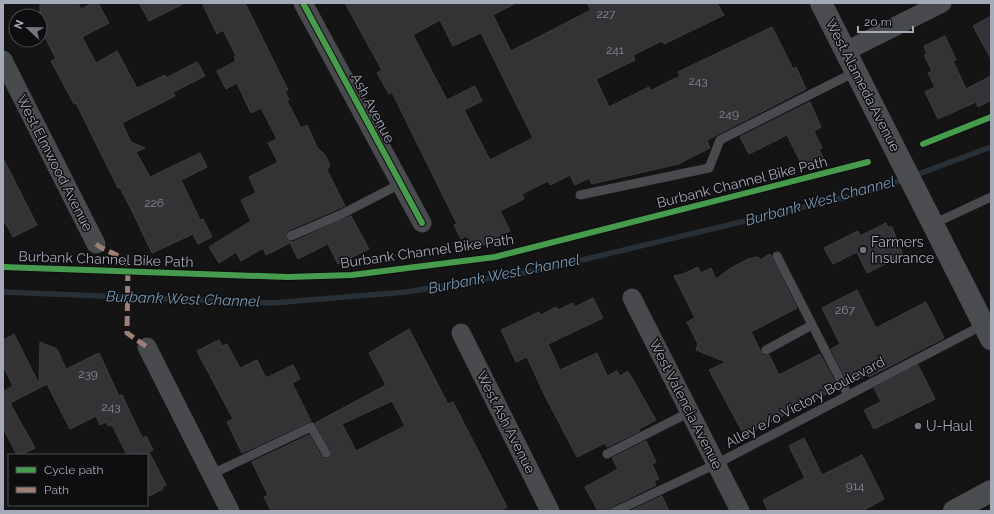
<svg xmlns="http://www.w3.org/2000/svg" width="994" height="514" viewBox="0 0 994 514" font-family="Raleway,sans-serif">
	<rect width="100%" height="100%" fill="#141414"/>
	<g fill="none" stroke-linecap="round" stroke-linejoin="round">
		<path stroke="#273037" stroke-width="5.5" d="M913,176l78,-29
			M3,292l270,11 133,-11 134,-22 331,-79 34,-12"/>
	</g>
	<path fill="#333335" stroke="#3d3e41" fill-rule="evenodd" d="M40,3h38l3,6 12,-6h5l11,20 -27,14 14,26 21,-12 20,37 28,-13 1,3 31,-16 8,14 -32,16 2,4 -53,27 9,19 14,6 -9,4 14,25 50,-24 7,14 -26,13 19,40 3,-1 9,18 -14,7 -5,-10 -41,19 -19,-40 -13,-25h-2l-42,-85 -2,1 -23,-43 5,-2 -16,-32z
		M139,3h46l-36,18z
		M202,3h43l43,87 -3,1 4,9 -2,1 14,27 6,-3 10,22 8,8 5,10 -3,5 18,36 -56,24 -4,5 1,4 4,3h3l58,-26 18,33 -31,15 -10,-20 -30,15 -8,-16 -24,12 -3,-7 -22,13 -5,-9 -17,11 -10,-16 42,-26 -10,-21 15,-7 -7,-16 29,-15 -10,-19 9,-4 -16,-31 -10,5 -14,-30 -11,6 -9,-18 19,-10 -2,-4 2,-1 -13,-26 -6,4z
		M345,3h171l-23,12 18,36 80,-41 -4,-7h130l7,12 -60,29 -2,-3 -29,14 2,5 -39,19 13,28 40,-20 1,4 30,-15 -2,-4 94,-45 21,42 3,-2 10,22 -99,51 3,8 -32,16 -86,20 -3,-6 -14,7 -5,-10 -20,10 -2,-4 -26,13 2,5 -24,12 10,20 -37,19 -7,-14 -5,3 -7,-14 3,-1 -43,-87 -22,-45 -3,2 -12,-21 5,-3zM440,20l13,26 28,-13 52,105 -43,22 -26,-50 18,-9 -7,-15 -28,14 -34,-65z
		M991,16v43l-18,-33z
		M945,36l11,24 -3,1 13,28 25,-13v24l-13,7 -2,-5 -38,17 -13,-27 10,-5 -7,-14 4,-2 -8,-16 3,-1 -3,-8z
		M810,102l11,25 -7,4 8,17 -3,1 4,9 -20,9 -16,-32 -38,19 -9,-17z
		M3,158l34,67 -24,12 -10,-18z
		M886,223l2,4h4l11,28 -36,18 -10,-21 -24,12 -9,-16 34,-17 2,5z
		M770,254l27,54 -46,24 12,24 6,-1 10,20 41,-21 18,34 -94,47 -35,-65 17,-8 -30,-12 2,-6 -11,-22 8,-4 -21,-42 9,-2 15,-7 3,6 10,-5 5,11 15,-11 17,-9 10,-2 2,3z
		M857,290l19,38 50,-26 18,36 -75,39 -1,-2 -15,7 -1,-1 -4,2 -17,-34 9,-5 -18,-36z
		M593,298l10,20 -55,26 12,26 37,-17 10,23 10,-5 3,5 8,-5 28,49 -17,9 1,2 -33,16 -2,-4 -28,14 -32,-61 -18,-39 -11,5 -15,-32 38,-18 2,3 15,-8 2,3 15,-7 2,4z
		M409,329l39,75 5,-2 54,105 -7,4h-229l-7,-14 4,-2 -16,-33 57,-27 12,21 5,3 3,-1 2,-8 -16,-27 71,-38 -17,-32zM392,401l13,25 -49,25 -14,-27z
		M14,334l25,50 1,-42 17,7 9,20 33,-16 20,43 3,-1 17,36 4,7 3,-2 7,14 -4,2 17,33 -4,2 1,2 -16,8v-43l-20,1 -15,-30 -4,1 -2,-4 -6,3 -4,-9 -26,13 -23,-45 -37,19 25,45 -14,7h-4l-14,-27v-39l1,2 9,-5 -10,-20v-26z
		M219,340l3,6 5,-2 13,24 17,-8 9,18 27,-13 7,14 -8,4 19,38 -69,32 -15,-31 6,-3 -36,-68z
		M918,365l17,34 -61,30 -10,-19 17,-8 -7,-14z
		M804,438l18,37 40,-20 22,44 -22,12h-94l-5,-11 42,-22 -16,-32z
		M646,441l10,21 -4,2 7,15 -5,2 2,4 -43,21 -3,5h-12l-13,-24 33,-18 -6,-11z
		M662,496l7,15h-39z"/>
	<g fill="none" stroke-linecap="round" stroke-linejoin="round">
		<path stroke="#484a4d" stroke-width="9" d="M580,195l129,-27 11,-28 135,-68
			M933,224l58,-27
			M291,236l49,-21 60,-31
			M777,256l71,139
			M766,350l46,-25
			M607,454l83,-42
			M212,474l99,-47 15,26
			M616,511l100,-47 267,-139"/>
		<path stroke="#484a4d" stroke-width="19" d="M303,3l119,220
			M846,51l96,-48
			M3,60l93,184
			M632,298l108,213
			M461,333l89,178
			M147,347l83,164"/>
		<path stroke="#4b4c4f" stroke-width="22" d="M821,3l170,336
			M954,511l37,-20"/>
		<path stroke="#9e8076" stroke-width="5" stroke-dasharray="10 5" stroke-linecap="butt" d="M96,244c9,8 25,10 32,20l-1,69 20,14"/>
		<g stroke="#0e0e10" stroke-width="8">
			<path id="cycleway" d="M303,3l119,220
				M923,144l68,-27
				M3,267l285,10 64,-2 143,-18 373,-95"/>
		</g>
		<use href="#cycleway" stroke="#469c4c" stroke-width="6"/>
	</g>
	<g fill="#72767e" stroke="#0e0e10" stroke-width="1.5">
		<circle cx="863" cy="250" r="4"/>
		<circle cx="918" cy="426" r="4"/>
	</g>
	<g text-anchor="middle" dominant-baseline="central" stroke-width="3" stroke-linejoin="round" paint-order="stroke">
		<g font-size="12" fill="#888c96">
			<text x="606" y="14">227</text>
			<text x="615" y="50">241</text>
			<text x="698" y="81">243</text>
			<text x="729" y="114">249</text>
			<text x="154" y="203">226</text>
			<text x="845" y="310">267</text>
			<text x="88" y="374">239</text>
			<text x="111" y="407">243</text>
			<text x="855" y="486">914</text>
		</g>
		<g font-size="14" fill="#a4aab7" stroke="#0e0e10">
			<text transform="translate(863 85) rotate(63)">West Alameda Avenue</text>
			<text transform="translate(373 108) rotate(62)">Ash Avenue</text>
			<text transform="translate(55 163) rotate(63)">West Elmwood Avenue</text>
			<text transform="translate(742 182) rotate(-14)">Burbank Channel Bike Path</text>
			<text transform="translate(427 251) rotate(-8)">Burbank Channel Bike Path</text>
			<text transform="translate(106 259) rotate(2)">Burbank Channel Bike Path</text>
			<text transform="translate(805 402) rotate(-28)">Alley e/o Victory Boulevard</text>
			<text transform="translate(686 404) rotate(63)">West Valencia Avenue</text>
			<text transform="translate(506 422) rotate(63)">West Ash Avenue</text>
		</g>
		<g font-size="14" fill="#a4aab7" stroke="#0e0e10" text-anchor="start">
			<text x="871" y="242">Farmers<tspan x="871" dy="16">Insurance</tspan></text>
			<text x="926" y="426">U-Haul</text>
		</g>
		<g font-size="15" font-style="italic" fill="#779ab6" stroke="#0e0e10">
			<text transform="translate(820 201) rotate(-15)">Burbank West Channel</text>
			<text transform="translate(504 274) rotate(-11)">Burbank West Channel</text>
			<text transform="translate(183 299) rotate(2)">Burbank West Channel</text>
		</g>
	</g>
	<rect width="994" height="514" fill="none" stroke="#a4aab7" stroke-width="8"/>
	<rect x="8" y="454" width="140" height="52" fill="#0e0e10" stroke="#4a4c53"/>
	<rect x="16" y="467" width="20" height="6" fill="#469c4c" stroke="#4a4c53"/>
	<text x="44" y="474" font-size="12" fill="#a4aab7">Cycle path</text>
	<rect x="16" y="487" width="20" height="6" fill="#9e8076" stroke="#4a4c53"/>
	<text x="44" y="494" font-size="12" fill="#a4aab7">Path</text>
	<g transform="translate(28 28) rotate(292)"><circle r="19" fill="#0e0e10" stroke="#4a4c53"/>
	<path d="M0-3L7 15L0 10L-7 15Z" fill="#72767e"/>
	<text y="-6" font-size="11" font-weight="bold" text-anchor="middle" fill="#a4aab7">N</text>
	</g>
	<path d="M858 26v6h55v-6" fill="none" stroke="#a4aab7" stroke-width="2"/>
	<text x="864" y="26" font-size="12" fill="#a4aab7" stroke="#0e0e10" stroke-width="3" paint-order="stroke">20 m</text>
</svg>
